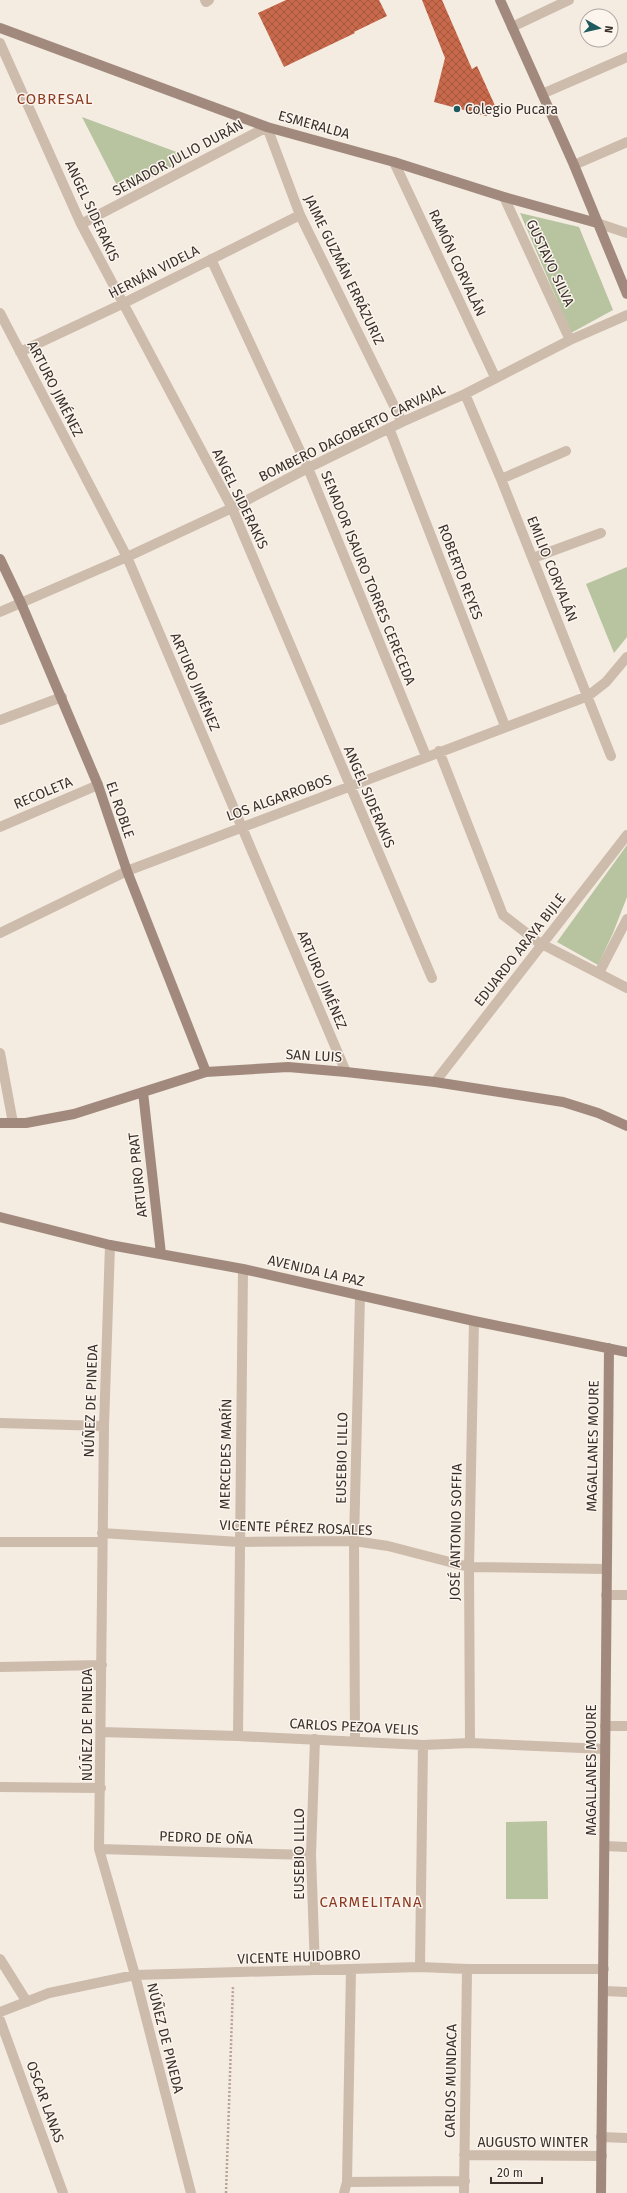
<svg xmlns="http://www.w3.org/2000/svg" width="627" height="2193" viewBox="0 0 627 2193" font-family="'Fira Sans',sans-serif">
	<defs>
		<pattern id="building-cross-hatch" width="8" height="8" patternUnits="userSpaceOnUse"><rect width="8" height="8" fill="#c8694b"/><path d="M0 0l8 8M0 8l8-8" fill="none" stroke="#a4573f"/></pattern>
	</defs>
	<rect width="100%" height="100%" fill="#f4ebe1"/>
	<path fill="#b8c4a0" d="M82,117l108,40 -69,36z
		M520,213l59,14 34,83 -42,23z
		M627,567v70l-13,16 -28,-69z
		M627,845v52l-14,36 -15,32 -41,-23z
		M547,1821l1,78h-42v-77z"/>
	<path fill="url(#building-cross-hatch)" d="M286,0h93l8,16 -33,16 1,1 -71,34 -26,-54z
		M422,0h20l30,69 5,-3 20,44 -11,6 -52,-14 11,-44z"/>
	<g fill="none" stroke-linecap="round" stroke-linejoin="round">
		<path stroke="#b9a596" stroke-width="2.5" stroke-dasharray="2 2" stroke-linecap="butt" d="M226,2193l7,-207"/>
		<path stroke="#cdbbac" stroke-width="10" d="M205,0l1,2 3,-2
			M512,27l57,-27
			M0,43l81,181 151,284 200,470
			M542,94l85,-37
			M394,162l101,215
			M574,165l53,-23
			M504,197l66,143
			M597,223l30,10
			M81,224l186,-97 33,88 102,207
			M211,259l97,209 118,288
			M0,313l127,244 219,515
			M20,352l102,-48 178,-89
			M465,394l36,85 110,277
			M389,428l116,298
			M501,479l65,-28
			M533,558l68,-25
			M0,612l127,-55 105,-49 76,-40 94,-46 63,-28 105,-54 57,-25
			M0,720l62,-23
			M439,751l64,164 35,27 89,46
			M0,827l98,-42
			M0,933l127,-62 461,-175 18,-14 21,-25
			M599,973l28,-54
			M0,1053l13,70
			M435,1082l192,-247
			M110,1245l-6,181 -5,423 36,126 56,218
			M0,1423l104,3
			M102,1533l137,9 115,-1 34,5 81,21 137,2
			M0,1542h102
			M606,1595h21
			M0,1667l102,-2
			M605,1726h22
			M101,1732l137,4 185,9 47,-2 135,6
			M238,1736l5,-467
			M355,1741l-1,-200 6,-245
			M470,1743l-1,-176 5,-246
			M0,1787l101,1
			M605,1846l22,1
			M99,1849l212,6
			M0,1959l27,43
			M420,1967l3,-222
			M315,1969l-4,-114 4,-116
			M604,1991l23,1
			M0,2012l49,-19 86,-18 285,-8 47,2h137
			M0,2020l63,173
			M601,2137l26,1
			M464,2155l138,1
			M347,2182l118,-1
			M344,2193l3,-11 4,-213
			M464,2193l3,-224"/>
		<path stroke="#a18a7d" stroke-width="10" d="M500,0l74,165 53,129
			M0,28l267,99 127,35 110,35 93,26
			M0,559l21,44 77,182 29,86 79,201
			M143,1092l18,162
			M0,1123h26l48,-9 132,-42 82,-5 58,5 89,10 128,20 35,11 29,13
			M0,1217l110,28 133,24 231,52 153,31
			M601,2193l8,-845"/>
	</g>
	<circle fill="#1f5a5e" stroke="#fbf5ee" stroke-width="1.5" cx="457" cy="109" r="4"/>
	<g text-anchor="middle" dominant-baseline="central" stroke-width="3" stroke-linejoin="round" paint-order="stroke">
		<g font-size="14" fill="#3b302b" stroke="#fbf5ee" text-anchor="start">
			<text x="465" y="109">Colegio Pucara</text>
		</g>
		<g font-size="14" fill="#3b302b" stroke="#fbf5ee">
			<text transform="translate(314 125) rotate(15)">ESMERALDA</text>
			<text transform="translate(178 158) rotate(-28)">SENADOR JULIO DURÁN</text>
			<text transform="translate(92 211) rotate(65)">ANGEL SIDERAKIS</text>
			<text transform="translate(457 263) rotate(65)">RAMÓN CORVALÁN</text>
			<text transform="translate(550 263) rotate(65)">GUSTAVO SILVA</text>
			<text transform="translate(344 270) rotate(64)">JAIME GUZMÁN ERRÁZURIZ</text>
			<text transform="translate(154 272) rotate(-27)">HERNÁN VIDELA</text>
			<text transform="translate(55 389) rotate(63)">ARTURO JIMÉNEZ</text>
			<text transform="translate(352 433) rotate(-26)">BOMBERO DAGOBERTO CARVAJAL</text>
			<text transform="translate(240 499) rotate(64)">ANGEL SIDERAKIS</text>
			<text transform="translate(552 569) rotate(68)">EMILIO CORVALÁN</text>
			<text transform="translate(460 572) rotate(69)">ROBERTO REYES</text>
			<text transform="translate(368 578) rotate(68)">SENADOR ISAURO TORRES CERECEDA</text>
			<text transform="translate(195 682) rotate(67)">ARTURO JIMÉNEZ</text>
			<text transform="translate(43 793) rotate(-23)">RECOLETA</text>
			<text transform="translate(369 797) rotate(67)">ANGEL SIDERAKIS</text>
			<text transform="translate(279 798) rotate(-20)">LOS ALGARROBOS</text>
			<text transform="translate(120 810) rotate(71)">EL ROBLE</text>
			<text transform="translate(520 950) rotate(-52)">EDUARDO ARAYA BIJLE</text>
			<text transform="translate(322 980) rotate(67)">ARTURO JIMÉNEZ</text>
			<text transform="translate(314 1056) rotate(3)">SAN LUIS</text>
			<text transform="translate(138 1175) rotate(-96)">ARTURO PRAT</text>
			<text transform="translate(316 1271) rotate(13)">AVENIDA LA PAZ</text>
			<text transform="translate(91 1401) rotate(-88)">NÚÑEZ DE PINEDA</text>
			<text transform="translate(593 1446) rotate(-89)">MAGALLANES MOURE</text>
			<text transform="translate(226 1454) rotate(-89)">MERCEDES MARÍN</text>
			<text transform="translate(342 1458) rotate(-89)">EUSEBIO LILLO</text>
			<text transform="translate(296 1528) rotate(2)">VICENTE PÉREZ ROSALES</text>
			<text transform="translate(456 1532) rotate(-89)">JOSÉ ANTONIO SOFFIA</text>
			<text transform="translate(87 1725) rotate(-90)">NÚÑEZ DE PINEDA</text>
			<text transform="translate(354 1727) rotate(3)">CARLOS PEZOA VELIS</text>
			<text transform="translate(591 1770) rotate(-90)">MAGALLANES MOURE</text>
			<text transform="translate(206 1838) rotate(2)">PEDRO DE OÑA</text>
			<text transform="translate(299 1854) rotate(-90)">EUSEBIO LILLO</text>
			<text transform="translate(299 1957) rotate(-2)">VICENTE HUIDOBRO</text>
			<text transform="translate(165 2038) rotate(76)">NÚÑEZ DE PINEDA</text>
			<text transform="translate(451 2081) rotate(-89)">CARLOS MUNDACA</text>
			<text transform="translate(45 2102) rotate(70)">OSCAR LANAS</text>
			<text x="533" y="2142">AUGUSTO WINTER</text>
		</g>
		<g font-size="15" letter-spacing="1" fill="#8c3b22" stroke="#fbf5ee">
			<text x="55" y="99">COBRESAL</text>
			<text x="371" y="1902">CARMELITANA</text>
		</g>
	</g>
	<g transform="translate(599 28) rotate(98)"><circle r="19" fill="#fbf5ee" stroke="#aea6a0"/>
	<path d="M0-3L7 15L0 10L-7 15Z" fill="#1f5a5e"/>
	<text y="-6" font-size="11" font-weight="bold" text-anchor="middle" fill="#3b302b">N</text>
	</g>
	<path d="M491 2177v6h51v-6" fill="none" stroke="#3b302b" stroke-width="2"/>
	<text x="497" y="2177" font-size="12" fill="#3b302b" stroke="#fbf5ee" stroke-width="3" paint-order="stroke">20 m</text>
</svg>
